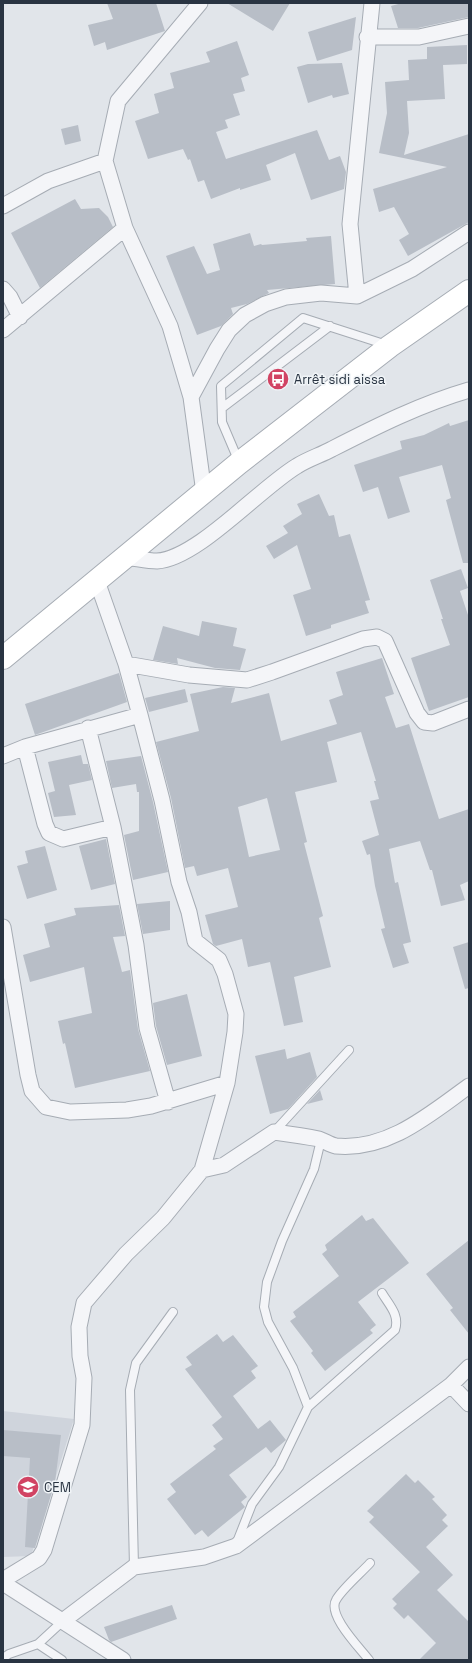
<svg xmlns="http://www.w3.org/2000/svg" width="472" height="1663" viewBox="0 0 472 1663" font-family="'Space Grotesk',sans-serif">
	<rect width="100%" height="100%" fill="#e1e5ea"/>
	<path fill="#cfd4dc" d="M3,1411l71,8 -43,137 -28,1z"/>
	<path fill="#b8bec7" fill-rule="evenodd" d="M107,3h49l9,28 -58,19 -2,-8 -11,4 -6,-21 25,-6z
		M227,3h63l-17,28z
		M402,3h67v14l-51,11h-20l-7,-22z
		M356,17l-4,33 -35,11 -9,-29z
		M237,41l12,34 -8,3 4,13 -12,3 7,21 -15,5 3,8 -12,4 10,27 91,-29 12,30 11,-4 6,16 -2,17 -33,11 -16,-47 -29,12 5,15 -31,10v-2l-29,11 -7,-19 -6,2 -8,-23 -2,1 -5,-11 -35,10 -13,-38 24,-8 -5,-19 20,-6 -4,-15 40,-11 -4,-10z
		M467,45v19l-24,1 2,34 -38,2 2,32 -5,22 65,-21v88l-61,34 -9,-16 10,-6 -15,-27 -15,5 -6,-23 74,-22 -68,-14 8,-40 -2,-31 24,-2 -1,-20 19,-1v-12z
		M342,63l7,31 -16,4 -1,-3 -24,8 -11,-36 11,-3z
		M78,125l3,16 -16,4 -4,-16z
		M75,199l6,10 18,-1 9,9 5,10 -73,61 -29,-55z
		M250,233l4,13 7,-2 1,1 45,-4 -1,-3 25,-2 4,48 -68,6 2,3 -22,11 -16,4 2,6 -12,12 -24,9 -31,-79 28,-10 13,28 13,-4 -7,-26z
		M469,420v143h-6l-17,-63 5,-2 -9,-33 -43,12 11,35 -22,7 -10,-32 -15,5 -9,-27 48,-16 -2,-8 24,-6 25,-12 1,3z
		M319,494l10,22 5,-1 5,22 11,-3 20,66 -5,1 4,12 -38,12v3l-25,8 -13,-41 18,-6 -14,-44 -23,14 -8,-13 22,-13 -5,-7 19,-12 -5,-10z
		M461,569l7,19 -8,3 9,27v79l-40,14 -18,-53 39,-13 -9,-26h2l-13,-39z
		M202,621l35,7 -4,18 13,3 -6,21 -25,-2 -38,-10 1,6 -25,-4 10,-34 36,10z
		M382,658l12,36 -9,3 11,31 13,-4 30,95 30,-10v72l-9,4 5,15 -24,6 -9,-36h-2l-10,-29 -31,8 6,34 3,-1 13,60 -8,2 6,19 -16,5 -12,-39 4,-1 -10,-42 -5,-32 -3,1 -5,-14 17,-6 -9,-34 9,-2 -5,-18h2l-15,-49 -34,10 10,40 -42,10 12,50 -3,1 19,73 -4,2 12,49 -37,10 9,45 -19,4 -14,-64 -22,5 -6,-28 -26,7 -3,-2 -8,-29 33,-8 -10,-39 -31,8 -3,-10 -9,2 -14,-70 -15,-56 43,-11 -9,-37 33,-7 12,1 -4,15 38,-10 12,48 56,-17 -8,-24 14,-5 -7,-23zM267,798l13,52 -31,7 -11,-50z
		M119,673l8,29 -92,33 -10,-31z
		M185,689l3,13 -39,10 -4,-14z
		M81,755l2,9h5l4,16 -23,5 7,30 -22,2 -6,-24 7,-2 -7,-29z
		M141,756l12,46 15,70 -35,8 -9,-45 15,-4v-39h-2l-1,-8 -24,4 -6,-27z
		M106,839l9,45 -24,6 -12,-44z
		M45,846l12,44 -30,9 -10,-33 11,-3 -3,-12z
		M170,901v29l-27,4 -6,-30z
		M119,905l6,31 -12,1 9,35 8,-2 8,59 12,42 -75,17 -10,-45 -2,1 -5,-23 34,-8 -8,-46 -54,15 -7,-27 27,-8 -6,-23 32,-9 -2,-7z
		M469,942v46l-4,1 -12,-42z
		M187,994l15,62 -35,9 -11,-39 -3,-23z
		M285,1049l2,10 23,-7 7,25 -29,32 -18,5 -15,-58z
		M320,1090l3,10 -16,4z
		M362,1215l4,6 7,-3 36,45 -51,39 18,23 -6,5 3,3 -48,38 -14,-18 2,-2 -23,-30 6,-4 -3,-5 46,-36 -17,-22 5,-4 -2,-5z
		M469,1240v94l-19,-24 3,-2 -27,-34z
		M217,1334l6,8 10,-7 25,31 -7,5 5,7 -23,18 25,33 12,-9 16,20 -15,13 -5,-6 -37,28 18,22 -6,5 4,5 -37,30 -6,-7 -7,5 -28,-36 9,-7 -6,-8 46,-35 -3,-3 10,-7 -11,-14 10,-8 -37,-48 7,-4 -6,-8z
		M3,1430l58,5 -6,47 -20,66 -10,-1 5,-89 -27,-2z
		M406,1474l9,9 3,-3 17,17 -3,2 15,16 -5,5 6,6 -22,21 27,28 -16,15 32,32v38h-50l17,-17 -28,-28 -4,4 -11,-11 4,-4 -5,-5 28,-27 -51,-50 5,-5 -7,-6z
		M172,1605l5,14 -66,23 -2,-2 -5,-13z"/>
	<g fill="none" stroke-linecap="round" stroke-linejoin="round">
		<g stroke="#a6acb4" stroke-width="10">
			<path id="service" d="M222,408l108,-82
				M239,462l-17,-40 -1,-36 82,-68 84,27
				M274,1132l75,-82
				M308,1407l87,-77c5,-15 -6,-25 -13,-37
				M237,1542l15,-38 27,-37 29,-60 -15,-39 -25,-46 -4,-15 3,-25 15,-41 32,-72 7,-29
				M134,1567l-4,-177 6,-27 37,-51
				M38,1644l24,16
				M3,1658l6,-4 29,-10 26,-24
				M369,1660c-9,-12 -42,-45 -33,-60 6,-11 25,-27 34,-37"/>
		</g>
		<g stroke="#a6acb4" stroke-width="17">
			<path id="minor" d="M367,37h52l50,-11
				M105,161l13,-60 82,-98
				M3,206l45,-25 57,-20 20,67 45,98 21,71 13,96
				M3,289l7,8 10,20
				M357,296l-7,-72 22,-221
				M3,330l122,-102
				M191,397l26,-48 12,-19 16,-15 20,-11 21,-7 35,-4 36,3 55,-27 57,-37
				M124,557c11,1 23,4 33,4 40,-2 103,-73 140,-95 11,-7 24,-11 35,-17 45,-23 89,-45 137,-59
				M126,664l63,11 58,5 25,-8 91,-33 14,-2 8,4 32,72 7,9 9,1 36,-14
				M88,728l25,99 23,118 11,83 21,74
				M25,747l20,77 4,9 14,6 50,-12
				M3,756l22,-9 115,-32
				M3,927l25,148 4,16 14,16 24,5 57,-2 24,-4 76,-23
				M202,1170l22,-5 50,-33c15,2 30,4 45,7 6,2 11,6 17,7 52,5 94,-32 133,-60
				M451,1385l18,19
				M3,1580l36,-22 5,-8 38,-125 2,-47 -4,-22 -1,-29 5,-24 42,-49 37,-36 39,-48 25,-87 8,-51 1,-18 -11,-40 -6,-14 -24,-19 -6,-29 -10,-30 -17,-82 -22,-85 -14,-51 -29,-83
				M3,1583l120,77
				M64,1620l70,-53 70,-10 32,-11 215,-161 18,-18"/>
		</g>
		<g stroke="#a6acb4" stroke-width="24">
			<path id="secondary" d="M3,658l236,-195 151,-117 79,-55"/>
		</g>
		<use href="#service" stroke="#f4f5f8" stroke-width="8"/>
		<use href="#minor" stroke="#f4f5f8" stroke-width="15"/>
		<use href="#secondary" stroke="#fff" stroke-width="22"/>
	</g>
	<defs>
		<g id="bus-disc" transform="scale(1.15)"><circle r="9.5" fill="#d14363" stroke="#f0f4f7"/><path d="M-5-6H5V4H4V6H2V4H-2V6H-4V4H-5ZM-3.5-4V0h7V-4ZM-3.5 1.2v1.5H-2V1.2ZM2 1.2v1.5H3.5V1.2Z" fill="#fff"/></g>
		<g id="school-disc" transform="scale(1.15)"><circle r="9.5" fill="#d14363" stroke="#f0f4f7"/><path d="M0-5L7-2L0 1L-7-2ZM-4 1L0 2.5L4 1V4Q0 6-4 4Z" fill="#fff"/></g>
	</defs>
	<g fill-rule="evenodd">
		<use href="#bus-disc" x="278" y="379"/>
		<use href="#school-disc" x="28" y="1487"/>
	</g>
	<g text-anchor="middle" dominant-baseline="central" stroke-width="3" stroke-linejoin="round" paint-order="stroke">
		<g font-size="13" fill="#293442" stroke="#f0f4f7" text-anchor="start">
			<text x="294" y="379">Arrêt sidi aissa</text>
			<text x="44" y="1487">CEM</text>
		</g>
	</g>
	<rect width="472" height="1663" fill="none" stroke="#293442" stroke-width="8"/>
</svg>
